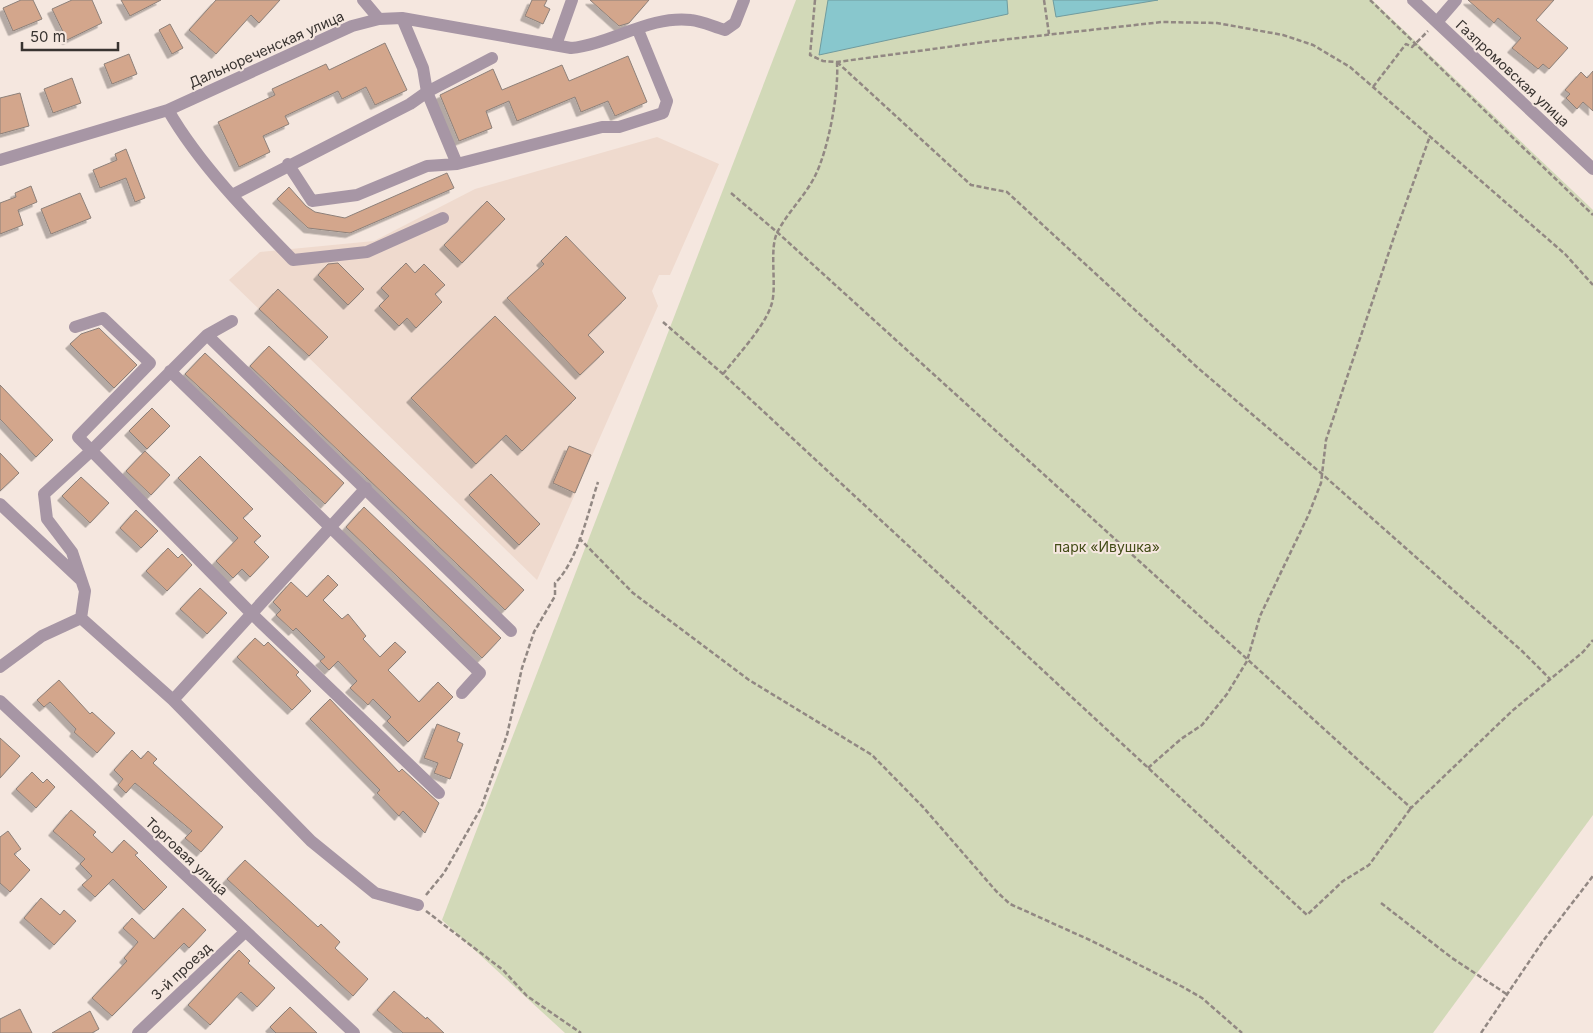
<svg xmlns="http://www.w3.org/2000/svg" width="1593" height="1033" viewBox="0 0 1593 1033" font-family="Inter,sans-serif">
	<defs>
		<filter id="shadow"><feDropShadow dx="-4.5" dy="4.5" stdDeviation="0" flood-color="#0004"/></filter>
	</defs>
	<rect width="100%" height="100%" fill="#f5e7df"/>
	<path fill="#efdace" d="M657,137l62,27 -49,111h-11l-7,16 6,15 -121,274 -308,-300 31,-28 114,-11 101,-52z"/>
	<path fill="#d2d9b8" d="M796,0h576l221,210v605l-160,218h-868l-123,-113z"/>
	<path fill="#88c7cd" stroke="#709b9e" d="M828,0h179l1,14 -189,41z
		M1053,0h105l-102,17z"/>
	<path fill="#d3a68c" stroke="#8d8079" filter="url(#shadow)" d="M21,0h12l9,19 -29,12 -10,-23z
		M72,0h20l10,23 -35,17 -15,-31z
		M121,0h40l-31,16z
		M216,0h64l-21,23 -8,-8 -35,39 -27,-24z
		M532,0h15l-3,6 6,3 -7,15 -18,-8z
		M590,0h59l-20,23 -10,3z
		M1468,0h86l-18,20 32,28 -19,21 -6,-5 -5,5 -26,-21 9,-10 -23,-20 -4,5z
		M170,24l13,24 -11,6 -13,-24z
		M385,43l22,47 -32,15 -9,-18 -24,12 -4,-8 -53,25 4,8 -26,12 7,16 -31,15 -21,-45 57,-27 -3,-6 54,-25 3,6z
		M129,54l8,20 -25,10 -8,-20z
		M628,56l19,46 -32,14 -7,-15 -27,11 -6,-15 -58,24 -8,-20 -23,10 6,17 -33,13 -19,-46 53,-26 9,21 60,-25 7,16z
		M1593,71v40l-10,-9 -6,7 -11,-11 4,-4 -5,-4 16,-18 6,6z
		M72,78l9,25 -28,10 -9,-24z
		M20,93l9,33 -29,8v-36z
		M126,149l19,49 -10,4 -9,-24 -26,10 -7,-18 24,-10 -2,-6z
		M447,173l7,15 -104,45 -42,-5 -31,-29 12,-12 17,19 9,6 30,6z
		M31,186l6,16 -19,8 5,15 -23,9v-31l16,-6 -1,-4z
		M80,193l11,25 -40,16 -10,-25z
		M487,201l18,18 -43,44 -18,-18z
		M566,236l60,62 -38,37 16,17 -24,23 -73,-77 37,-34 -3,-3z
		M338,263l26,26 -16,16 -30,-30 10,-11z
		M406,263l9,10 9,-9 21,21 -10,9 7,8 -26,26 -9,-10 -8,8 -20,-20 10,-10 -8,-8z
		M278,289l50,48 -19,19 -50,-47z
		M495,316l81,82 -54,53 -16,-16 -30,29 -65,-66z
		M99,328l38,37 -23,23 -44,-44 11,-10z
		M269,346l255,244 -19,20 -255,-244z
		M205,353l139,130 -19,21 -140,-130z
		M0,385l53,55 -17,17 -36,-38z
		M152,408l18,18 -23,23 -18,-18z
		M569,446l22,9 -16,38 -22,-10z
		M145,451l25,24 -19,20 -25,-24z
		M0,453l19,20 -19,18z
		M200,456l53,53 -10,9 18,18 -7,6 15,15 -19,20 -8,-8 -9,9 -17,-17 22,-23 -60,-60z
		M491,474l49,50 -21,21 -50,-50z
		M81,477l28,26 -19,20 -28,-27z
		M364,507l137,131 -19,20 -136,-131z
		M136,510l22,21 -17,17 -21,-20z
		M168,548l10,10 4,-4 10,11 -25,26 -21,-20z
		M328,575l10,10 -15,15 19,19 6,-5 18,22 -3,3 17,18 15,-15 11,10 -18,18 31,32 19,-20 15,15 -45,45 -21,-21 4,-4 -18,-18 -5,6 -18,-17 7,-7 -19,-20 -9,9 -9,-9 5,-4 -29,-29 -3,3 -17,-16 5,-5 -8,-8 18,-20 16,15z
		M200,588l27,25 -20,21 -27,-25z
		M255,638l9,8 4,-4 31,30 -3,3 15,16 -19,19 -55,-53z
		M59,680l31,34 2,-2 23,21 -18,20 -23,-21 2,-3 -26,-27 -6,5 -7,-7z
		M330,699l69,73 3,-3 37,34 -14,30 -22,-22 -4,5 -22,-23 3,-3 -70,-71z
		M437,724l23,9 -3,8 6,3 -13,35 -16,-6 4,-10 -14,-5z
		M0,738l20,18 -20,22z
		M132,750l9,9 7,-8 9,8 -4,4 70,64 -22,25 -16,-14 7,-7 -57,-48 -9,10 -8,-8 5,-6 -9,-9z
		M32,772l11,11 4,-4 8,8 -19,21 -20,-19z
		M71,810l25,22 -3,3 19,18 12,-13 14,13 -3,2 32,32 -23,23 -31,-31 -18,18 -13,-12 10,-9 -12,-12 5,-5 -32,-28z
		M8,831l13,18 -7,5 16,16 -20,22 -10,-9v-46z
		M245,860l73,67 3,-3 19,18 -5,6 33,31 -15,17 -126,-117z
		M41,898l19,17 4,-5 12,11 -22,24 -30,-27z
		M183,908l23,22 -17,18 -5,-5 -72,73 -20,-18 35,-37 -3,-3 14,-16 -15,-14 9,-10 22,21z
		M239,950l11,11 -2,2 27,25 -18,19 -16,-15 -31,33 -22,-20z
		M394,991l32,28 1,-2 17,16h-41l-26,-23z
		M290,1007l27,26h-41l-6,-6z
		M20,1009l12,24h-32v-14z
		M90,1011l9,18 -7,4h-40z"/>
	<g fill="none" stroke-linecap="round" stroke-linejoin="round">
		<path stroke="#928883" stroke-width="2.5" stroke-dasharray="5 2.5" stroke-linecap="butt" d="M815,0l-5,55 13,6 14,1 155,-21 170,-19 55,1 66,12 30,10 37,22 215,187 28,31
			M1044,0l5,34
			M1370,0l223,215
			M837,62l134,123 36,7 191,176 124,106 200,177 28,28
			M1373,87l33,-43 6,3 16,-16
			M731,193l46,39 634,576 101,-97 71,-59 10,-12
			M663,322l60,52 584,541 36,-34 26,-16 42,-57
			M723,374c14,-18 41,-47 48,-68 7,-18 -3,-58 7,-75 10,-19 26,-34 36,-53 14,-26 25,-85 23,-115
			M579,538l54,55 116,87 123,75 51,52 73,84 14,13 82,37 89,45 21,12 40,35
			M1148,768l33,-29 21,-14 25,-31 20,-33 13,-45 48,-100 13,-33 5,-43 70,-209 34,-95
			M426,895l18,-22 37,-65 26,-73 15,-67 12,-36 21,-36v-13c23,-22 33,-71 43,-101
			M1381,903l71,55 56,37
			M426,911l77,59 24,26 54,37
			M1481,1033l62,-92 50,-65"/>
		<path stroke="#a796a5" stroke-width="12" d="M363,0l16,19
			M1413,0l180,169
			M402,18l21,50 4,24 30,72 145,-37h17l44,-14 4,-12 -29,-71
			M1437,22l19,-22
			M556,45l16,-45
			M168,110c31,54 81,105 125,150l74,-8 76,-34
			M0,160l168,-50 184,-84 27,-7 23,-1 169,30c40,-4 79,-33 120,-28 11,1 23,7 34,10l10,-7 9,-23
			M288,164l24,37 45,-6 70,-29 30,-2
			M232,195l178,-91 17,-12 65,-34
			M75,327l28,-9 47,45 -72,74 173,176 188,180
			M207,335l304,296
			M170,371l310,302 -18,20
			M0,504l80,75
			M81,618l92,82 138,141 64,52 43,12
			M81,618l4,-27 -13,-39 -25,-33 -3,-25 47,-43 116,-116 25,-14
			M0,667l42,-31 39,-18
			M173,700l193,-212
			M0,701l354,332
			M138,1033l107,-101"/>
	</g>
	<g text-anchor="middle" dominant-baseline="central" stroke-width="4" stroke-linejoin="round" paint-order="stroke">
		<g font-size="14" fill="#383330" stroke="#f5e7df">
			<text transform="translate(266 49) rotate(-24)">Дальнореченская улица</text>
			<text transform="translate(1513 73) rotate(43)">Газпромовская улица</text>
			<text transform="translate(187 856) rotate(43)">Торговая улица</text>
			<text transform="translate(181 971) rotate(-43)">3-й проезд</text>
		</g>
		<g font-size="14" fill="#434c17" stroke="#f5e7df">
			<text x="1107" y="546">парк «Ивушка»</text>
		</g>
	</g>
	<path d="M22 42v8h96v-8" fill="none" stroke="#383330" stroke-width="2.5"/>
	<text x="30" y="42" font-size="15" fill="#383330" stroke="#f5e7df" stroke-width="4" paint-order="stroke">50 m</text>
</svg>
